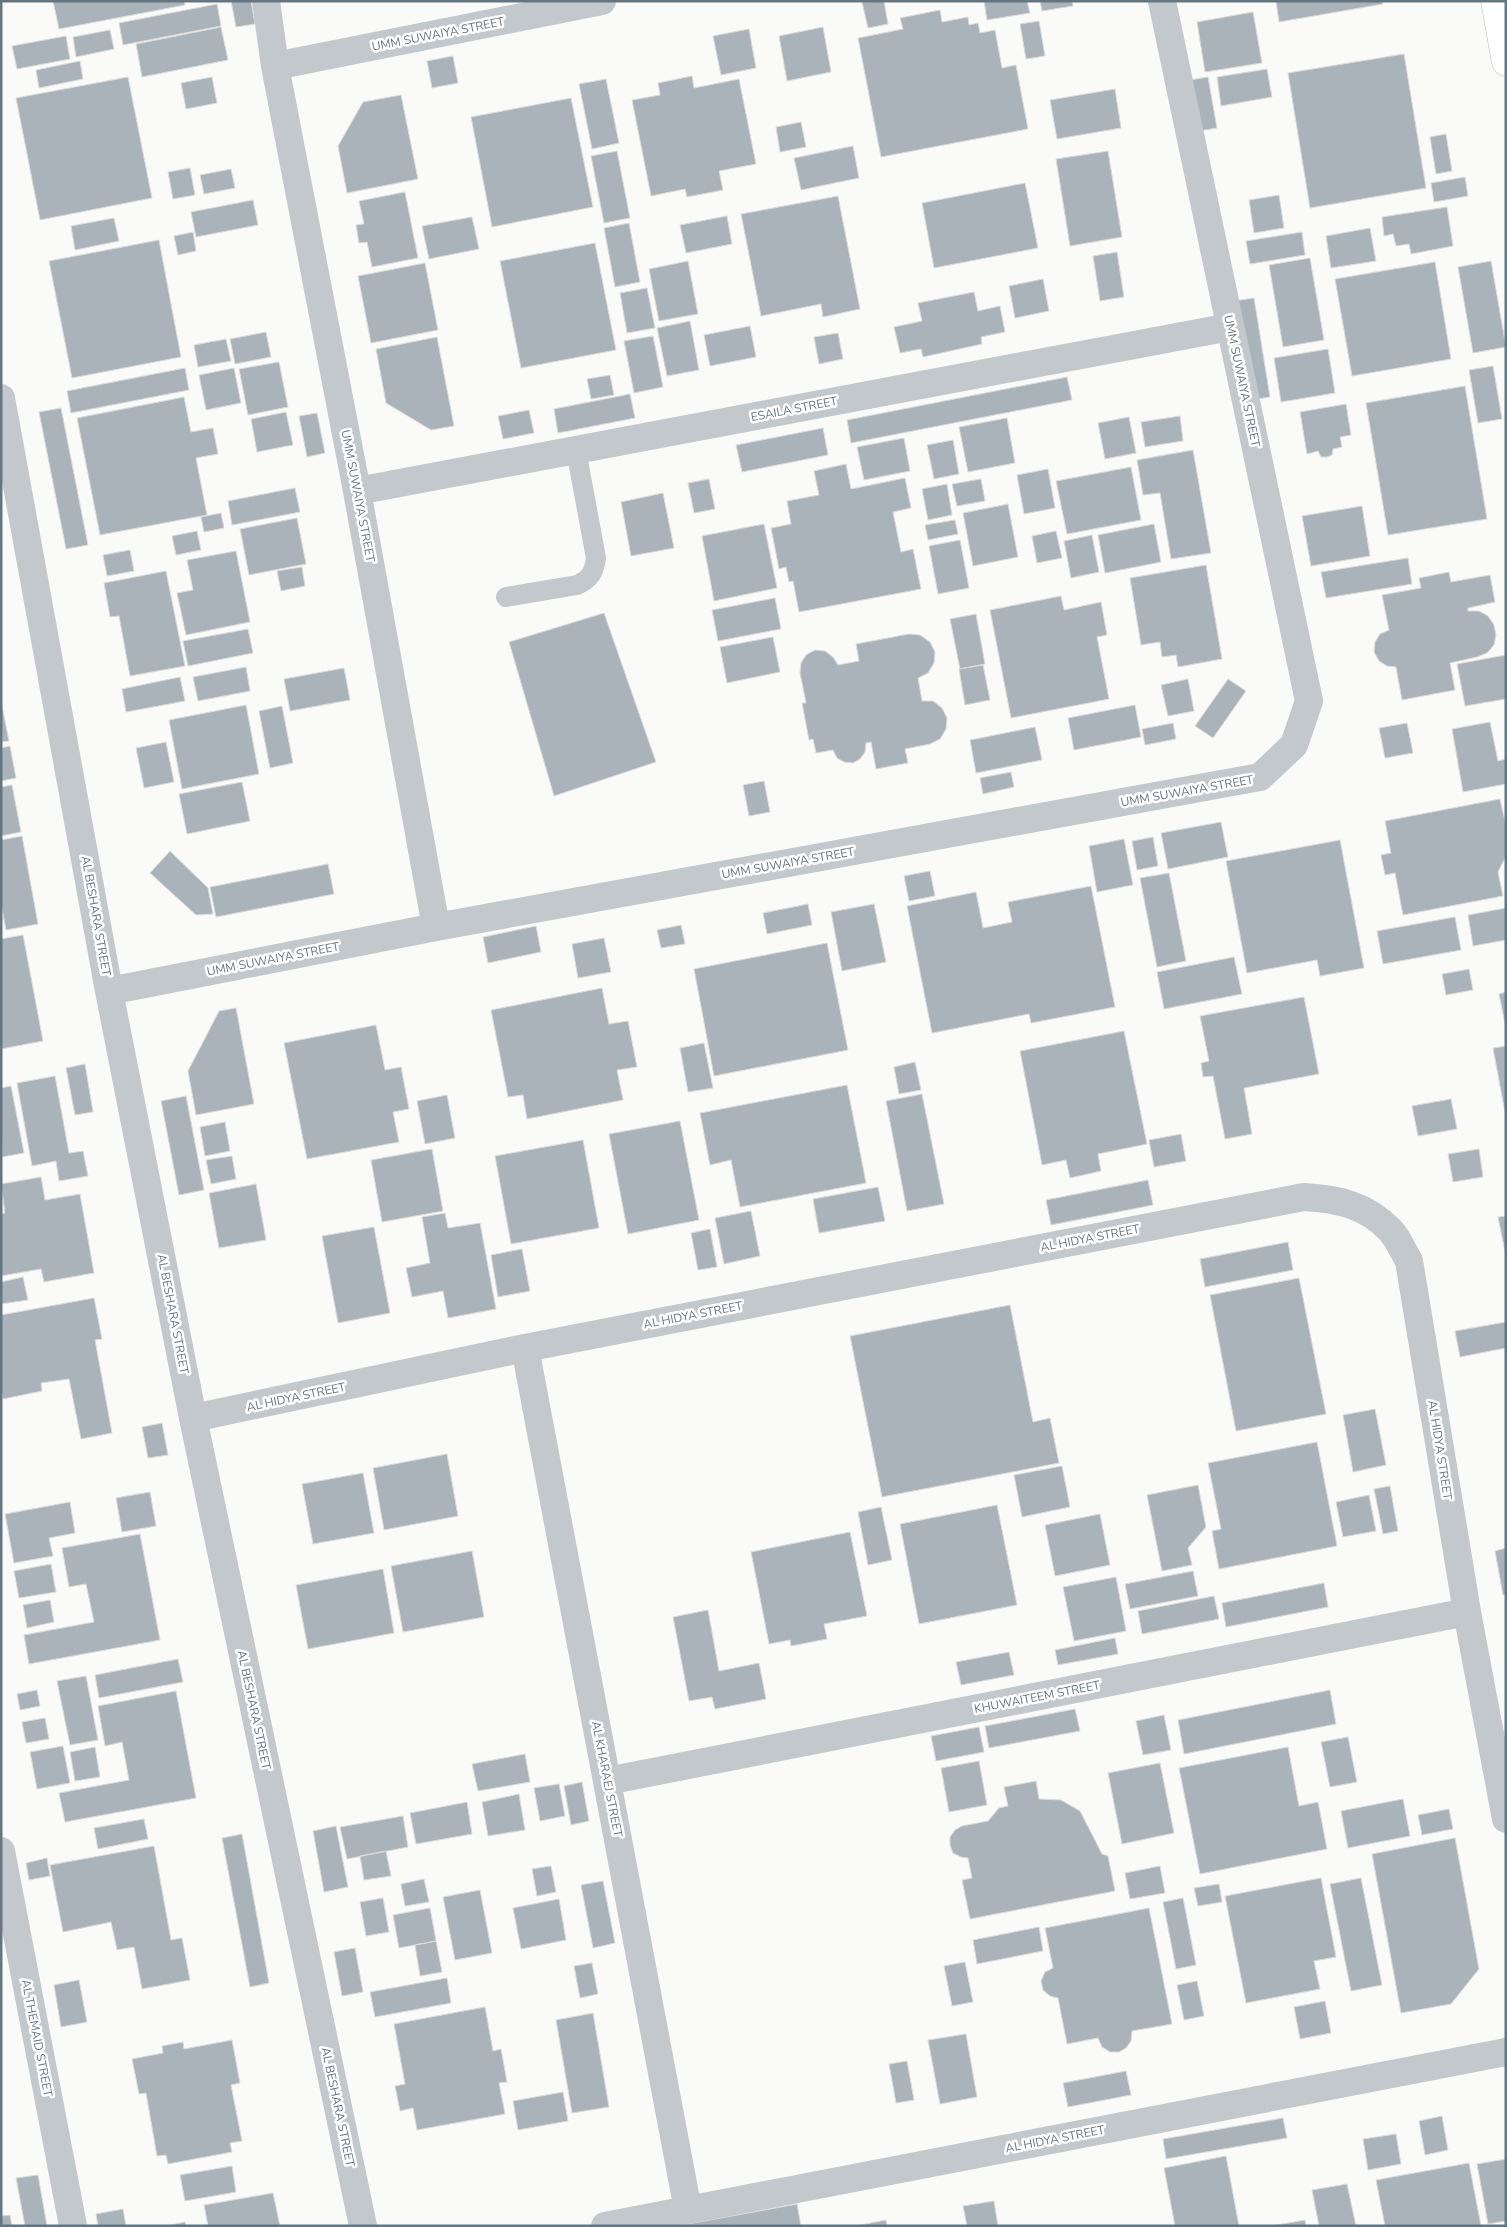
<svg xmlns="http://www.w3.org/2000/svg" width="1507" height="2227" viewBox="0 0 1507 2227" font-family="'Nunito Sans',sans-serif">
	<rect width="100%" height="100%" fill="#fafaf8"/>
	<path fill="#aab3b9" stroke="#dcdcda" d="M53,1h131l1,4 -126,24z
		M231,1h20l4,23 -19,3z
		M884,1l4,23 -20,4 -6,-26z
		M984,1h43l3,12 -43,7z
		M1040,1h32l1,5 -31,5z
		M1276,1h106l1,3 -104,18z
		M217,4l4,22 -98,19 -4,-22z
		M940,10l2,12 26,-5 1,8 9,-2 2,10 15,-3 7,38 14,-3 12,64 -147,28 -23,-119 45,-9 -3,-11z
		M1253,12l9,51 -57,9 -8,-50z
		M1039,21l6,35 -19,3 -6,-35z
		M221,27l7,33 -86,17 -6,-33z
		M823,27l8,45 -44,9 -8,-45z
		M749,29l7,39 -35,7 -8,-39z
		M110,30l4,19 -38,8 -3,-20z
		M66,36l4,23 -53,10 -5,-23z
		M1404,54l22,134 -116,20 -22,-135z
		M453,56l5,27 -26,5 -5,-27z
		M80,61l3,18 -44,9 -3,-18z
		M1267,69l5,28 -51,9 -4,-29z
		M692,76l2,12 45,-9 17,85 -37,7 4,19 -36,7 -2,-8 -34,7 -19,-96 28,-5 -2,-12z
		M128,77l24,121 -112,22 -24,-122z
		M212,77l5,26 -31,6 -5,-26z
		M1208,77l9,51 -18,3 -9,-51z
		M606,79l13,64 -27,6 -13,-65z
		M1115,89l6,39 -64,11 -7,-39z
		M401,95l17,84 -71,14 -9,-47 25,-44z
		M571,98l22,109 -101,20 -21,-110z
		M801,122l5,25 -26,5 -4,-25z
		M1446,134l6,37 -16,3 -6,-37z
		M853,146l6,32 -58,12 -7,-32z
		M617,151l13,67 -26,5 -13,-67z
		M1108,151l14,86 -52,9 -14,-87z
		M190,168l5,27 -22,4 -5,-27z
		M231,169l4,19 -31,6 -4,-19z
		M1465,177l3,19 -34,6 -3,-19z
		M1025,183l13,65 -104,20 -12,-65z
		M405,192l13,66 -46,9 -5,-25 -8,1 -3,-18 8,-1 -5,-23z
		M1279,195l5,33 -30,5 -5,-33z
		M838,196l22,113 -37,8 -2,-13 -60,12 -20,-102z
		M253,200l5,25 -62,12 -5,-25z
		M1447,207l6,39 -42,8 -2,-10 -13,2 -3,-12 -9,2 -2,-19z
		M727,216l5,28 -46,9 -6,-28z
		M472,217l7,32 -50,10 -7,-33z
		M114,218l5,23 -44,9 -4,-24z
		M629,223l11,59 -25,5 -11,-59z
		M1370,228l6,33 -45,7 -5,-32z
		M193,232l3,19 -18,4 -4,-19z
		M1302,232l3,23 -55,9 -4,-23z
		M159,240l22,117 -109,21 -23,-117z
		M595,243l21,107 -95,18 -21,-107z
		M1117,252l7,45 -24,4 -7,-45z
		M1310,258l14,82 -41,7 -14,-82z
		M688,261l10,53 -39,7 -10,-52z
		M1491,261l15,86 -33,6 -15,-86z
		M1435,262l16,97 -99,17 -17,-97z
		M425,263l13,67 -67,13 -13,-67z
		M1043,279l6,32 -34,7 -6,-32z
		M647,288l8,40 -28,5 -7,-40z
		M974,292l4,19 22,-5 5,26 -24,5 1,7 -59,13 -2,-8 -21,4 -6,-26 28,-6 -4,-18z
		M1254,298l16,99 -19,3 -17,-99z
		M690,321l9,49 -32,6 -10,-48z
		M750,326l6,31 -46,9 -6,-31z
		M266,332l5,25 -36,7 -5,-25z
		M838,333l5,26 -24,5 -5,-27z
		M653,336l10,51 -29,6 -10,-52z
		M437,337l17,89 -23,4 -45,-27 -10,-54z
		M226,339l5,22 -33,6 -4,-22z
		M1328,349l7,44 -54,9 -7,-44z
		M279,362l9,45 -40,8 -9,-46z
		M1493,366l9,53 -24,4 -9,-53z
		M185,368l4,22 -118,23 -4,-22z
		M234,368l7,35 -35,7 -7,-35z
		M610,375l4,20 -23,4 -4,-20z
		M1067,377l5,23 -221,43 -4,-23z
		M1465,386l22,133 -99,16 -22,-132z
		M630,394l5,24 -77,15 -4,-24z
		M184,397l7,35 22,-4 5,26 -22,4 11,57 -107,20 -23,-117z
		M1346,404l5,31 -11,2 2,10 -9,2 -1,6 -5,2h-6l-3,-6 -11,3 -7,-42z
		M61,408l27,137 -22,4 -27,-137z
		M529,410l5,23 -31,6 -5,-23z
		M286,412l7,33 -36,7 -6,-33z
		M317,413l8,40 -18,4 -8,-41z
		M1180,416l3,25 -38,6 -4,-25z
		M1129,417l7,36 -31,6 -7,-36z
		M1007,418l8,45 -47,9 -9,-45z
		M823,428l5,27 -86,17 -6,-27z
		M904,438l6,33 -46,9 -7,-33z
		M953,440l6,34 -25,5 -7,-34z
		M1193,450l18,103 -40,6 -11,-66 -17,2 -6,-35z
		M846,464l5,25 54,-11 6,30 -18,4 8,40 12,-3 8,40 -122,23 -6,-31 -4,1 -3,-15 -7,2 -8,-41 20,-4 -4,-23 32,-6 -5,-24z
		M1131,467l10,53 -74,14 -11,-53z
		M1048,469l7,39 -31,6 -7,-39z
		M709,479l6,30 -21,4 -6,-30z
		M981,479l4,22 -28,5 -5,-22z
		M947,484l5,31 -24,5 -6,-31z
		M295,488l5,24 -68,13 -4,-24z
		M663,493l11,55 -43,8 -10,-54z
		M1008,504l10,53 -45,9 -10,-53z
		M1362,506l8,50 -59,10 -9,-50z
		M221,513l3,15 -20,4 -3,-15z
		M297,518l9,46 -57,11 -9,-46z
		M955,520l3,14 -30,6 -3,-15z
		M764,524l13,64 -63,13 -12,-65z
		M1154,524l7,38 -56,11 -7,-38z
		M197,531l4,19 -25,5 -4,-19z
		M1056,531l6,27 -25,5 -5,-27z
		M1092,535l7,37 -28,6 -7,-37z
		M960,540l9,48 -31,6 -9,-48z
		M130,550l4,21 -27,5 -4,-21z
		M236,551l14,71 -64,13 -9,-42 16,-3 -6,-30z
		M1408,558l4,26 -86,14 -5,-26z
		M1206,565l16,94 -44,8 -2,-12 -14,2 -2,-15 -19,3 -11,-67z
		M302,567l3,19 -24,5 -4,-20z
		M166,571l19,95 -55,10 -11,-60 -9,1 -6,-34z
		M1449,572l2,10 39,-7 5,27 -27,6v3h11l9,5 6,9 2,10 -2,10 -7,8 -10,4 -27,6 5,27 -53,10 -6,-33 -9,-1 -8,-5 -5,-9 1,-10 5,-8 9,-4 -7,-35 39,-7 -2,-10z
		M1061,596l3,14 37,-8 6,33 -10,2 12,62 -98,19 -21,-108z
		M775,598l6,31 -63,12 -6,-31z
		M604,613l52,149 -102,34 -45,-154z
		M976,614l9,50 -25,5 -10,-50z
		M248,629l5,24 -65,13 -5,-25z
		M909,634l11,1 10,7 5,10 -1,11 -6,10 -10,5 4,23h11l9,7 5,10 -1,11 -6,10 -10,5 -25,5 3,14 -32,6 -5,-27 -5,1 -1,9 -5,7 -7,4 -9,-1 -7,-4 -4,-8 -17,3 -3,-14 -4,1 -7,-37h4l-6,-30 1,-10 5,-8 9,-5 10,1 8,6 5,8 21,-4 -3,-17z
		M773,637l7,35 -53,11 -7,-36z
		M1506,655v44l-41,7 -8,-42z
		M983,665l7,35 -25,5 -6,-36z
		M246,667l4,24 -52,10 -5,-24z
		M344,668l6,32 -60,11 -6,-32z
		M180,677l5,24 -59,11 -4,-23z
		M1188,679l6,32 -26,5 -7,-31z
		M1228,679l18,12 -33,47 -18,-12z
		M1,701l8,40 -8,1z
		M246,705l13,69 -77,15 -13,-69z
		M1135,705l6,32 -67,13 -6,-32z
		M282,706l11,57 -23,5 -11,-57z
		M1490,722l8,39 8,-2v25l-43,8 -11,-63z
		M1173,723l3,16 -31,6 -3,-16z
		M1407,723l6,30 -28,5 -6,-30z
		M1035,727l7,33 -66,13 -6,-33z
		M166,742l8,40 -30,6 -8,-40z
		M10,746l6,32 -15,3v-33z
		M1011,772l3,15 -31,7 -3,-16z
		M764,781l6,31 -21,4 -6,-31z
		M242,782l8,39 -63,13 -8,-40z
		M12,785l9,47 -20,4v-49z
		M1500,799l6,27v30l-8,16 5,24 -100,19 -8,-42 -10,2 -4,-20 10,-2 -6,-32z
		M1221,822l7,35 -60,12 -7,-36z
		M22,836l16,88 -32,6 -5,-27v-63z
		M1153,837l5,29 -21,4 -5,-29z
		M1124,839l9,46 -36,7 -8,-46z
		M1340,840l24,128 -44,8 -3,-16 -70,13 -21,-112z
		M170,851l38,37 5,26 -17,1 -46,-42z
		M328,864l6,30 -118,23 -6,-30z
		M930,871l5,25 -26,5 -5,-25z
		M1169,873l17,88 -29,6 -17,-89z
		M1091,886l24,121 -84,16 -2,-9 -97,19 -25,-127 69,-14 7,36 29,-6 -4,-20z
		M808,904l4,21 -45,9 -4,-21z
		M874,904l12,58 -44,9 -11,-59z
		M1506,908v32l-33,6 -5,-31z
		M1455,917l6,33 -78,14 -6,-33z
		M681,925l4,19 -24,4 -4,-18z
		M536,926l5,26 -53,11 -5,-26z
		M23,935l20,106 -42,8v-110z
		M604,938l7,34 -33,6 -6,-34z
		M827,943l21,107 -134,26 -20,-107z
		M1234,957l8,37 -78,15 -7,-37z
		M1469,969l4,21 -27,5 -4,-21z
		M602,988l7,36 19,-3 9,46 -20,3 6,30 -96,19 -4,-24 -15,2 -17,-87z
		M1506,992v37l-7,-35z
		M1304,997l15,77 -75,14 8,46 -27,5 -12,-63 -10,1 -2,-14 8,-2 -9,-45z
		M236,1008l18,96 -58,11 -8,-44 31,-60z
		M376,1025l9,45 16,-3 8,42 -16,3 6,30 -92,17 -23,-116z
		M1124,1031l23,113 -49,10 3,17 -31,7 -4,-18 -24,5 -22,-114z
		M704,1043l9,45 -25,4 -8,-44z
		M1506,1046v72l-13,-70z
		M915,1062l6,28 -22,4 -5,-27z
		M85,1064l8,48 -18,3 -9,-47z
		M55,1076l14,77 14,-2 5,25 -29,5 -3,-20 -24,5 -15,-83z
		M847,1085l19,98 -126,24 -9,-47 -21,5 -10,-52z
		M11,1086l13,67 -22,4 -1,-69z
		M922,1094l22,110 -37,7 -21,-110z
		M447,1095l8,43 -30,6 -8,-43z
		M186,1096l18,94 -25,5 -18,-94z
		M1451,1099l6,30 -39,7 -6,-30z
		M680,1121l19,99 -71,14 -19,-100z
		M225,1122l5,29 -25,5 -5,-29z
		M1181,1134l5,27 -32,6 -5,-27z
		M583,1140l16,88 -88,16 -16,-88z
		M432,1149l11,62 -61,11 -11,-62z
		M1479,1149l4,28 -30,5 -5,-28z
		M232,1156l4,23 -25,5 -5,-24z
		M41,1177l4,23 35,-6 14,79 -50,9 -3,-13 -40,7v-62l4,-1 -4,-29z
		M1148,1180l5,25 -102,20 -5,-25z
		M256,1184l10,56 -47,8 -10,-55z
		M878,1187l7,34 -66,12 -6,-34z
		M751,1211l9,45 -36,8 -9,-46z
		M445,1213l3,15 32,-5 16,86 -48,9 -5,-27 -31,6 -6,-29 24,-5 -8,-46z
		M1506,1216v41l-8,-40z
		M374,1227l16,86 -52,10 -16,-87z
		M710,1229l7,38 -19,3 -7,-37z
		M1288,1242l5,28 -88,17 -5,-28z
		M522,1249l8,42 -32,6 -7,-42z
		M23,1277l5,23 -27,4v-22z
		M1299,1278l27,136 -90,17 -26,-136z
		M94,1298l8,41 -7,1 17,93 -31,6 -12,-60 -28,4 1,8 -39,8 -2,-10v-74z
		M1010,1305l23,117 17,-4 9,45 -177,34 -32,-161z
		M1506,1322v26l-46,9 -5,-26z
		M1375,1409l11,56 -33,7 -10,-57z
		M162,1423l6,32 -20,3 -6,-31z
		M1317,1442l20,104 -118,23 -7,-38 9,-2 -13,-66z
		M447,1454l11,62 -74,14 -11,-62z
		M1062,1466l8,41 -48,10 -8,-42z
		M363,1473l11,60 -61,11 -11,-60z
		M1198,1485l8,42 -18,21 4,17 -30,6 -15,-76z
		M1390,1486l8,45 -15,3 -9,-45z
		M150,1492l6,34 -34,6 -6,-34z
		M1369,1495l7,36 -33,6 -7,-35z
		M70,1502l5,31 -26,5 4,18 -39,7 -9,-49z
		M997,1505l20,100 -98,19 -19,-100z
		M881,1507l11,53 -24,5 -10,-53z
		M1100,1514l10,51 -55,11 -10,-51z
		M850,1532l17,84 -43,8 3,15 -36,7 -1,-6 -21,4 -18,-92z
		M140,1534l20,106 -131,24 -5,-29 70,-13 -8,-38 -17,3 -7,-39z
		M1506,1548v46l-3,1 -8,-44z
		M472,1551l12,66 -81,15 -12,-66z
		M51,1564l5,28 -37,6 -5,-27z
		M383,1569l11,64 -86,16 -12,-64z
		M1193,1571l5,25 -68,13 -5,-25z
		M1116,1577l10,54 -52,10 -11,-54z
		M1324,1583l4,24 -102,20 -4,-24z
		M1214,1596l5,23 -77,15 -4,-23z
		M50,1600l4,22 -27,6 -4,-23z
		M708,1610l11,61 40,-8 7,36 -51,10 -3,-12 -23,4 -16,-84z
		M1115,1638l3,16 -60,11 -3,-15z
		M1009,1652l5,23 -53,10 -5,-23z
		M178,1659l5,23 -84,16 -4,-23z
		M86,1676l12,64 -28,5 -13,-64z
		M37,1690l3,16 -20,4 -3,-16z
		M1330,1690l6,34 -152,30 -6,-34z
		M176,1691l20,107 -131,24 -6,-29 70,-13 -7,-38 -17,4 -7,-40z
		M1075,1709l5,22 -91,17 -4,-22z
		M1164,1715l7,35 -28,5 -7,-34z
		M45,1718l4,21 -23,4 -4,-21z
		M979,1727l5,25 -48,9 -5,-25z
		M1348,1737l9,45 -27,5 -9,-45z
		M63,1746l7,37 -33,6 -7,-37z
		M95,1747l5,30 -25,4 -5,-29z
		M1288,1747l11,59 19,-4 9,47 -127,25 -21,-106z
		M525,1754l5,28 -52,9 -6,-27z
		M979,1761l8,44 -38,7 -8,-44z
		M1160,1763l14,70 -52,11 -14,-71z
		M1036,1781l3,18 22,1 19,11 22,43 6,2 7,35 -145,28 -8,-39 10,-2 -4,-20 -7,-1 -8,-4 -3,-8v-8l5,-7 7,-4 26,-5 11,-13 9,-2 -4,-19z
		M582,1782l7,39 -18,4 -7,-39z
		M559,1784l6,32 -25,5 -6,-33z
		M519,1794l6,36 -37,6 -6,-34z
		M1403,1799l7,37 -62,12 -7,-37z
		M467,1802l5,32 -56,10 -6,-31z
		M1449,1809l4,20 -31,6 -4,-20z
		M403,1816l5,31 -61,12 -7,-32z
		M144,1819l4,20 -50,10 -4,-21z
		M336,1826l12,61 -24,5 -11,-61z
		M242,1834l27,149 -19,4 -28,-149z
		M1455,1838l24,131 -28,35 -50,9 -29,-159z
		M154,1846l17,94 11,-2 8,42 -48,9 -8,-42 -17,3 -6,-28 -48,10 -13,-67z
		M386,1851l5,25 -27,4 -4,-24z
		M47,1858l3,18 -21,4 -3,-17z
		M551,1866l5,26 -19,4 -5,-27z
		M1160,1866l5,27 -35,6 -5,-26z
		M1321,1878l15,79 -22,4 6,28 -74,14 -21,-107z
		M1361,1878l21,107 -31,6 -21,-107z
		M424,1879l5,23 -24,4 -4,-22z
		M603,1881l12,62 -22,5 -12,-63z
		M1219,1884l3,18 -24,4 -4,-18z
		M480,1890l12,63 -37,7 -12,-63z
		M383,1898l6,34 -23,4 -6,-34z
		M1183,1898l13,67 -20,4 -13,-67z
		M559,1899l7,41 -45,9 -8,-41z
		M430,1908l6,33 -37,7 -6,-33z
		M1149,1908l23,116 -40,7 -1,10 -5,7 -7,4h-9l-8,-5 -4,-9 -31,6 -9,-46 -8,-2 -7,-6 -2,-9 4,-9 8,-4 -8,-40z
		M1039,1927l4,24 -66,13 -4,-24z
		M436,1941l6,31 -22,4 -5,-31z
		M355,1948l8,44 -21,4 -8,-44z
		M965,1962l8,40 -21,4 -8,-40z
		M592,1963l6,31 -18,4 -6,-32z
		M447,1978l4,25 -76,14 -5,-25z
		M79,1980l8,42 -26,5 -7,-42z
		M1197,1981l7,35 -20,4 -7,-35z
		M1325,2001l6,32 -31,6 -6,-32z
		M485,2007l8,44 8,-2 6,33 -8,1 6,31 -88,16 -4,-22 -13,3 -5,-25 10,-2 -11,-60z
		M593,2013l16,94 -37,6 -16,-93z
		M966,2034l11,63 -37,7 -12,-64z
		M232,2040l8,43 -9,2 11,56 -12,2 2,9 -64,12 -2,-9 -9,1 -11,-63 -7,1 -7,-35 31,-6 -1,-7 21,-4 1,7z
		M907,2061l7,39 -18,3 -7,-39z
		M1126,2071l5,24 -63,12 -5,-24z
		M563,2092l5,29 -50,9 -5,-29z
		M1442,2116l6,34 -23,5 -6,-34z
		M1283,2118l4,20 -121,21 -3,-20z
		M1396,2134l5,30 -33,6 -5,-31z
		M1226,2156l13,70h-64l-11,-58z
		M1506,2159v62l-18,3 -11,-60z
		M1469,2163l12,63h-96l-9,-46z
		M232,2166l4,26 -51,9 -5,-26z
		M38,2175l9,51h-22l-9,-48z
		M1347,2184l9,42h-37l-7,-36z
		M273,2193l7,33h-72l-4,-21z
		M994,2201l4,25h-31l-4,-20z
		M797,2204l4,22 -118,-1z
		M123,2209l3,17h-28l-2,-12z
		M10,2215l2,11h-11v-10z
		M886,2220l1,6h-32z
		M1305,2220l1,6h-35z
		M185,2222l1,4h-20z"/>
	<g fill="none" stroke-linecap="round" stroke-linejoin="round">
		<g stroke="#b3babf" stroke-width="29">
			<path id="secondary" d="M1495,1l11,61"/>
		</g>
		<path stroke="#c3c8cc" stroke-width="20" d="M506,597l71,-12c13,-6 17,-12 19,-27l-20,-108"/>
		<path stroke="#c3c8cc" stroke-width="28" d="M266,1l9,65 82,425 79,436
			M275,66l327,-65
			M1,398l108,593 84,427 170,808
			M357,491l873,-164
			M109,991l327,-64 824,-150 34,-32 15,-44 -147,-700
			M525,1348l163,862
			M193,1418l332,-70 779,-151c34,2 62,8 86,33 8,8 13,21 19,31l58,351 39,207
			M607,1781l860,-169
			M1,1851l72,375
			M605,2226l901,-174"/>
		<use href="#secondary" stroke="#fff" stroke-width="28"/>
	</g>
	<g text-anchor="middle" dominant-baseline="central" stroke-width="5" stroke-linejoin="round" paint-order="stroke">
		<g font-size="12" fill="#657683" stroke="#fff">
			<text transform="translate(438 34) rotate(-11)">UMM SUWAIYA STREET</text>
			<text transform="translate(1242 381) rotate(78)">UMM SUWAIYA STREET</text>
			<text transform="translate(794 409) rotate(-11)">ESAILA STREET</text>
			<text transform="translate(358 496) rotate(79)">UMM SUWAIYA STREET</text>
			<text transform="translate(1187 791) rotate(-10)">UMM SUWAIYA STREET</text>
			<text transform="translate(788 863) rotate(-10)">UMM SUWAIYA STREET</text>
			<text transform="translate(96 916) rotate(80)">AL BESHARA STREET</text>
			<text transform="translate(273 959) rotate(-11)">UMM SUWAIYA STREET</text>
			<text transform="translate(1090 1238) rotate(-11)">AL HIDYA STREET</text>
			<text transform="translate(173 1314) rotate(79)">AL BESHARA STREET</text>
			<text transform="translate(693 1315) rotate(-11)">AL HIDYA STREET</text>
			<text transform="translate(296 1397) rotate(-12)">AL HIDYA STREET</text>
			<text transform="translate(1440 1450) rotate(81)">AL HIDYA STREET</text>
			<text transform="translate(1037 1697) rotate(-11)">KHUWAITEEM STREET</text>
			<text transform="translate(254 1710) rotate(78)">AL BESHARA STREET</text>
			<text transform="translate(607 1779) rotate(79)">AL KHARAEJ STREET</text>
			<text transform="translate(37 2038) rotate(79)">AL THEMAID STREET</text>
			<text transform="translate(338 2107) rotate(78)">AL BESHARA STREET</text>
			<text transform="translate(1055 2139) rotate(-11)">AL HIDYA STREET</text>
		</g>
	</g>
	<rect width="1507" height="2227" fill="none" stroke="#657683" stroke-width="5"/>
</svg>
